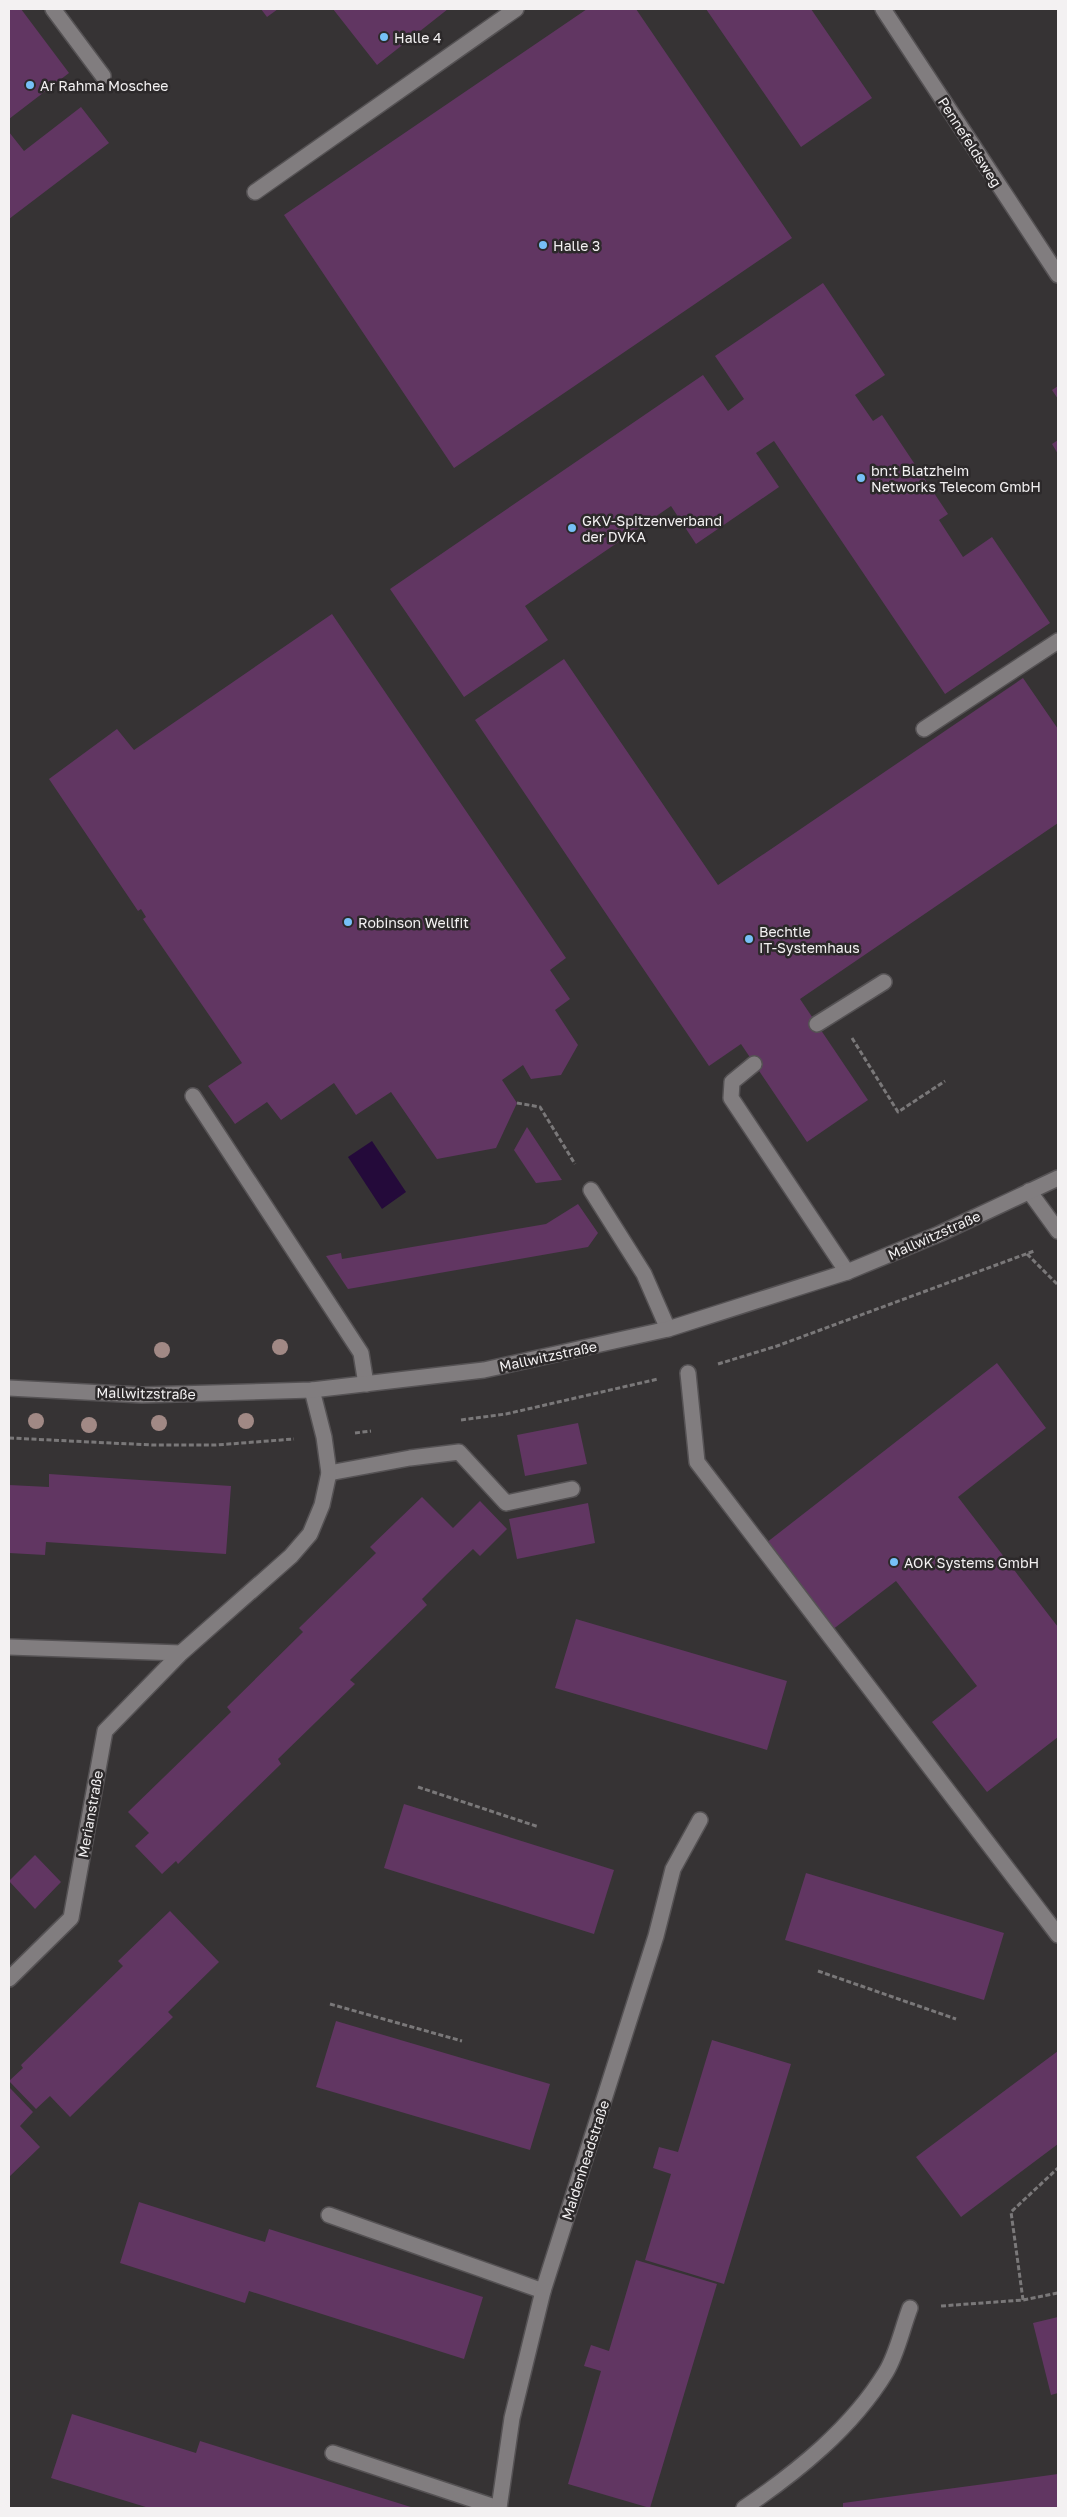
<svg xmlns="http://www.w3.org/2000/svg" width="1067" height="2517" viewBox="0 0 1067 2517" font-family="'Golos Text',sans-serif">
	<rect width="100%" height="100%" fill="#363334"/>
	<path fill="#240a3a" d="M372,1141l34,51 -24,17 -34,-52z"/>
	<path fill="#613662" d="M9,9h12l48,64 -60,46z
		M261,9h17l-11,8z
		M333,9h115l-71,56z
		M587,9h49l156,229 -338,230 -170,-253z
		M706,9h105l61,89 -71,49z
		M81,107l28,36 -100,76v-87l15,19z
		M823,283l62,92 -30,20 18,26 9,-6 66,99 -9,6 24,37 29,-20 58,86 -105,71 -171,-253 -18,12 23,34 -83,57 -25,-38 -146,100 23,34 -84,57 -74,-108 313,-214 25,36 16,-12 -29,-43z
		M1058,386v13l-6,-9z
		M1058,440v14l-6,-10z
		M332,614l234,344 -16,12 20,29 -15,11 23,35 -17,30 -30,4 -8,-14 -21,15 15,23 -21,45 -59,11 -46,-67 -35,23 -22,-32 -53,37 -14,-18 -32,22 -27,-38 34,-23 -99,-144 3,-2 -5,-8 -3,2 -89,-132 68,-50 17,21z
		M564,659l154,226 305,-207 35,51v94l-258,176 68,101 -61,42 -66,-98 -32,22 -234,-346z
		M527,1127l35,53 -26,3 -22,-33z
		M578,1204l20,29 -10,14 -240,42 -22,-33 15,-3 1,6 204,-35z
		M997,1363l49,65 -88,69 100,130v110l-71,55 -55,-70 45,-36 -81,-105 -64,49 -66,-87z
		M578,1423l9,41 -62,12 -8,-41z
		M49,1474l182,12 -5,68 -180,-12 -1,13 -36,-2v-68l40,2z
		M422,1497l31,31 27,-27 27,28 -27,27 -7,-7 -26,25 -25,25 5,6 -77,75 5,4 -77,75 3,5 -103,100 -2,-3 -14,13 -27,-28 14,-13 -21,-21 103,-100 -4,-5 76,-75 -4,-4 77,-75 -6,-6z
		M588,1503l7,40 -78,16 -8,-40z
		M576,1619l211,62 -20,69 -212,-62z
		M404,1804l210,66 -20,64 -210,-66z
		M35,1855l26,27 -26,27 -26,-28z
		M806,1873l198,60 -20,67 -199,-60z
		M170,1911l49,51 -51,50 5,5 -103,100 -20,-21 -14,13 -27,-28 14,-13 -2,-3 102,-99 -5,-5z
		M336,2021l214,63 -20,66 -214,-63z
		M712,2040l79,24 -67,220 -79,-24 26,-86 -18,-6 6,-21 19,5z
		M1058,2051v93l-97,73 -45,-60z
		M9,2087l24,25 -13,14 20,21 -31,30z
		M139,2202l126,40 4,-13 214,68 -19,62 -215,-68 -4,12 -125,-40z
		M636,2260l81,24 -67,224 -82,-24 33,-113 -17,-5 7,-21 18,6z
		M1058,2317v76l-7,2 -18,-72z
		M72,2414l124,39 4,-12 214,67h-265l-98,-30z
		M1058,2474v34h-215v-5z"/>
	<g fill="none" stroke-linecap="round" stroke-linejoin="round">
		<g stroke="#555254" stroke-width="18">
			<path id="lane" d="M53,9l50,67
				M255,192l261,-183
				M924,729l134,-88
				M817,1024l67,-42
				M754,1064l-22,18 -1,16 116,174
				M193,1096l168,257 5,31
				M591,1190l53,84 24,55
				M688,1373l9,89 361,473
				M329,1473l81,-15 49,-6 47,51 66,-14
				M329,2215l214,76
				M333,2453l165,55"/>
		</g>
		<g stroke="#555254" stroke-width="18">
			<path id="street" d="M883,9l175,266
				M1029,1191l29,40
				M9,1647l172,6
				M9,1979l62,-61 34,-187 76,-78 110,-97 19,-22 12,-29 7,-32 -5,-36 -12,-47
				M499,2508l13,-90 31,-127 113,-355 17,-67 27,-49
				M744,2508c53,-36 108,-80 142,-136 11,-18 16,-43 24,-64"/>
		</g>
		<g stroke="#555254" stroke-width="18">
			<path id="secondary" d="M9,1388l133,7 170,-5 172,-20 184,-41 179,-57 92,-38 119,-56"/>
		</g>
		<path stroke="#7a7879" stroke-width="3" stroke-dasharray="5 2.5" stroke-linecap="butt" d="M852,1038l46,74 47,-31
			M517,1103l23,4 35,57
			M1027,1254l31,31
			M718,1364l59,-18 257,-95
			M461,1420l45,-6 152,-35
			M355,1433l16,-2
			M9,1438l143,7h64l78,-6
			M418,1787l121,40
			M818,1971l138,48
			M330,2004l132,37
			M1023,2300l-12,-88 47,-44
			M941,2306l82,-6 35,-7"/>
		<use href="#lane" stroke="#817d7f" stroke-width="15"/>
		<use href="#street" stroke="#817d7f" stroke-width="15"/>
		<use href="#secondary" stroke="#817d7f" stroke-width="15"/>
	</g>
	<g fill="#a18985">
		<circle cx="280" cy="1347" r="8"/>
		<circle cx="162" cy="1350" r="8"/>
		<circle cx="36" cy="1421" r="8"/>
		<circle cx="246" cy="1421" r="8"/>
		<circle cx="159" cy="1423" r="8"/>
		<circle cx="89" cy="1425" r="8"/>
	</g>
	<g fill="#76c0f7" stroke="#2c292a" stroke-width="2">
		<circle cx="384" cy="37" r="5"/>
		<circle cx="30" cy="85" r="5"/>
		<circle cx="543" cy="245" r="5"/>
		<circle cx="861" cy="478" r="5"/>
		<circle cx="572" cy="528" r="5"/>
		<circle cx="348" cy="922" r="5"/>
		<circle cx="749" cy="939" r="5"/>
		<circle cx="894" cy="1562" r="5"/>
	</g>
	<g text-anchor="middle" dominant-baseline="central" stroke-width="5" stroke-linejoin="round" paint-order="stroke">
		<g font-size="14" fill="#f3f1f2" stroke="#2c292a" text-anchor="start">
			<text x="394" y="37">Halle 4</text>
			<text x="40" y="85">Ar Rahma Moschee</text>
			<text x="553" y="245">Halle 3</text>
			<text x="871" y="470">bn:t Blatzheim<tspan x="871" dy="16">Networks Telecom GmbH</tspan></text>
			<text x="582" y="520">GKV-Spitzenverband<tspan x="582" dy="16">der DVKA</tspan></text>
			<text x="358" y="922">Robinson Wellfit</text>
			<text x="759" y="931">Bechtle<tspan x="759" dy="16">IT-Systemhaus</tspan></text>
			<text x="904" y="1562">AOK Systems GmbH</text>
		</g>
		<g font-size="14" fill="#f3f1f2" stroke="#2c292a">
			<text transform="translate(970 142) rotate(57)">Pennefeldsweg</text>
			<text transform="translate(934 1235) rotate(-24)">Mallwitzstraße</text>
			<text transform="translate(548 1356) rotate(-12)">Mallwitzstraße</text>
			<text transform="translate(146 1393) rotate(1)">Mallwitzstraße</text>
			<text transform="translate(90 1814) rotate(-80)">Merianstraße</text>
			<text transform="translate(585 2160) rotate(-72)">Maidenheadstraße</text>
		</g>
	</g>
	<rect width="1067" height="2517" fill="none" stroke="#f3f1f2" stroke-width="20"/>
</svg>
